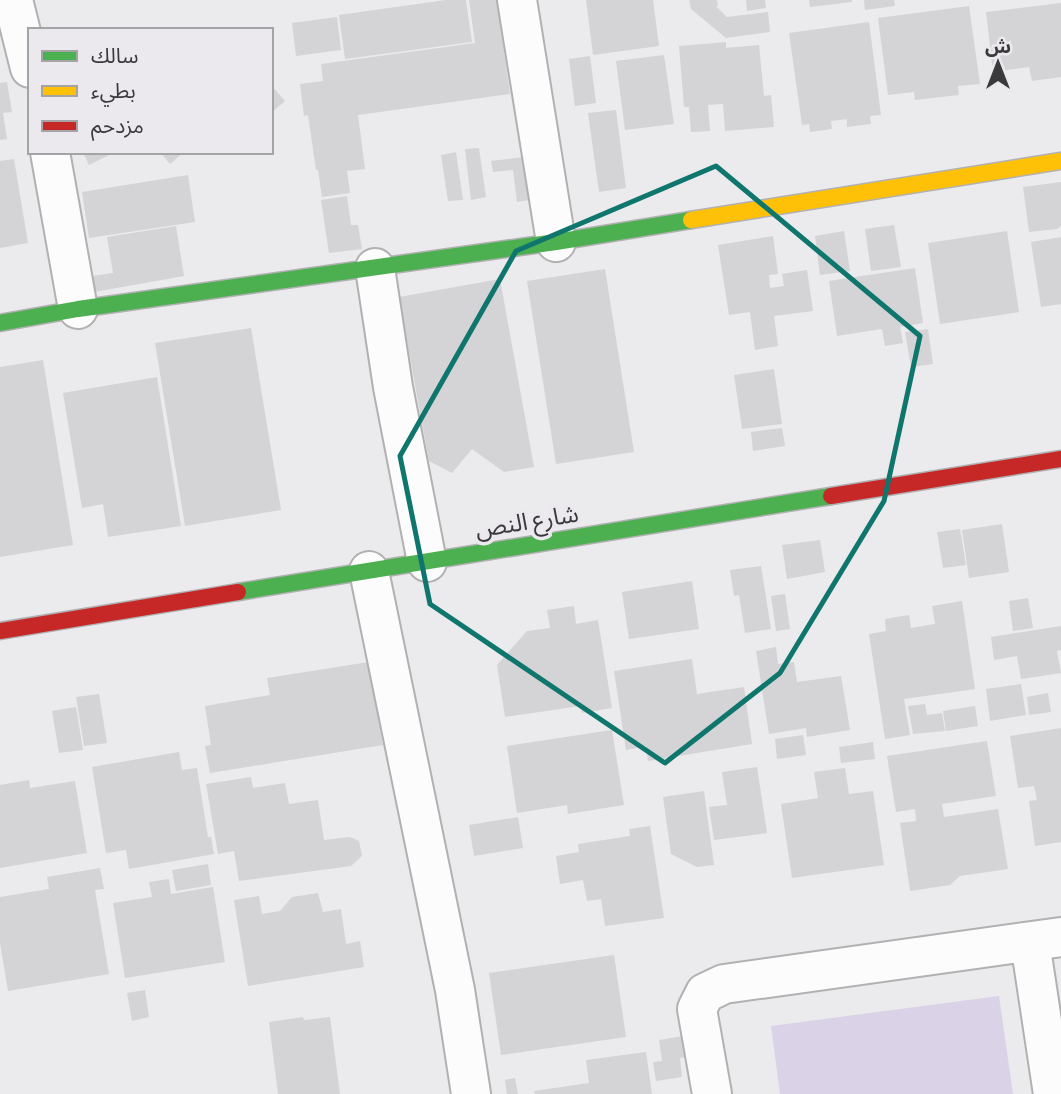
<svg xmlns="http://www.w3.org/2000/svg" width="1061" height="1094" viewBox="0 0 1061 1094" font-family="'Source Sans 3','Noto Sans Arabic',sans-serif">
	<rect width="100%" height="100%" fill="#ebeaec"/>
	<path fill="#dad2e7" d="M999,996l14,98h-233l-9,-68z"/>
	<path fill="#d4d3d5" d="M446,0h20l6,42 -127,17 -6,-44z
		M469,0h28l13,94 -152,21 7,54 -18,2 3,22 -28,4 -4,-27h-2l-8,-55 -4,1 -4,-32 23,-3 -2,-17 154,-21z
		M586,0h67l6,46 -66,9z
		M689,0h28l1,6h-2l11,11 41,-5 2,20 -44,6 -35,-29z
		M746,0h19l1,8 -19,3z
		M809,0h43v2l-42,5z
		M864,0h30l1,6 -30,4z
		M1061,3v74l-29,4 -3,-14 -36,5 -7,-60z
		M969,6l11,78 -22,2 1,9 -44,5 -1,-8 -26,3 -10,-77z
		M337,17l4,33 -45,6 -4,-33z
		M869,22l12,93 -11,1 1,8 -24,3v-8l-16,2 1,8 -22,3 -1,-8 -7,1 -13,-92z
		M726,42v6l33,-3 5,51 7,-1 3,32 -49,4 -2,-27 -15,1 2,26 -19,1 -2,-25h-5l-5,-61z
		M664,55l10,69 -49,6 -9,-69z
		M590,56l6,47 -21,3 -6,-47z
		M7,82l5,30 -9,1 4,26 -7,1v-57z
		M271,85l14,16 -14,12z
		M616,110l10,78 -27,4 -11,-79z
		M479,148l7,49 -15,3 -6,-51z
		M83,152h32l-26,13z
		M160,152h24l-14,12z
		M456,152l7,48 -15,1 -7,-46z
		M523,157l6,43 -12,2 -4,-32 -20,2 -2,-11z
		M14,159l14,84 -28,5v-87z
		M188,175l7,47 -106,16 -7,-46z
		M1061,182v44l-4,3 -28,3 -6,-45z
		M347,196l4,29h7l4,24 -33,4 -8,-53z
		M894,225l7,42 -30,4 -6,-42z
		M176,226l8,50 -90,16 -2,-16 21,-3 -6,-36z
		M844,231l6,40 -30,4 -5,-39z
		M1007,231l12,81 -79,12 -12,-81z
		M773,236l5,38 -9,1 1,13 14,-2 -2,-12 25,-4 6,41 -39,5 4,30 -23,4 -5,-38 -21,3 -11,-70z
		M1061,237v67l-20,3 -10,-65z
		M915,268l8,55 -23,4 3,16 -18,3 -3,-17 -45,7 -8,-55z
		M605,269l29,183 -78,12 -29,-183z
		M500,279l34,188 -30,5 -32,-23 -20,24 -23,-12 -30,-164z
		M251,328l30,182 -96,16 -30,-183z
		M928,329l5,35 -22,3 -6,-35z
		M43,360l30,185 -73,12v-190z
		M774,369l8,55 -40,5 -8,-54z
		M157,377l24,149 -73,11 -5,-33 -21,4 -19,-115z
		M782,428l3,18 -32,5 -2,-19z
		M1002,524l7,48 -40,6 -7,-48z
		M960,529l6,36 -23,3 -6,-36z
		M820,540l5,32 -38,7 -5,-34z
		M761,566l10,63 -26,4 -6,-38 -5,1 -4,-26z
		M692,581l7,48 -70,10 -7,-47z
		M785,594l5,35 -14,2 -5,-35z
		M1028,598l5,30 -20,3 -4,-30z
		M962,601l13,88 -71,10 6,36 -25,4 -16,-105 17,-3 -1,-12 24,-4 2,13 24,-4 -3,-18z
		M574,606l2,18 22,-4 14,88 -30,5 -1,-7 -76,11 -8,-52 30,-34 23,-3 -3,-18z
		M1061,626v24l-4,1 4,22 -40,6 -4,-23 -23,4 -3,-23z
		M776,647l2,17 16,-2 3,20 44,-6 9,54 -43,7 -1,-9 -37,6 -13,-83z
		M692,659l5,35 47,-7 8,57 -104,17 -2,-15 -20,4 -12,-79z
		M369,662l14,83 -173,28 -5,-27 6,-1 -6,-39 65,-11 -3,-17z
		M1021,684l5,31 -36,6 -4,-32z
		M1048,693l3,19 -22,3 -2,-18z
		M99,694l8,49 -23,3 -8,-49z
		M925,704l2,11 15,-2 3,18 -32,3 -5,-28z
		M975,706l3,20 -32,5 -3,-20z
		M76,707l7,43 -24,3 -7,-42z
		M1061,728v114l-26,4 -6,-45 8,-1 -3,-14 -16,2 -8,-52z
		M612,730l12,75 -56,9 -1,-9 -50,8 -10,-67z
		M803,735l3,20 -29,4 -2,-20z
		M987,741l9,55 -54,8 2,13 54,-8 10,60 -48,7 -10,9 -40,6 -10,-68 16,-2 -1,-12 -19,3 -9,-56z
		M873,742l2,17 -34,4 -2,-16z
		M179,752l3,18 15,-2 11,69h3l3,17 -85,15 -3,-19 -20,3 -14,-86z
		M757,767l10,66 -53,7 -5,-33 18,-2 -5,-33z
		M845,768l4,26 24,-3 11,74 -92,13 -11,-74 37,-6 -4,-26z
		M251,777l2,11 32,-5 4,21 29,-4 6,40 26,-3 9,4 3,15 -11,10 -112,15 -5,-30 -16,3 -12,-70z
		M29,780l1,8 45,-7 12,72 -87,15v-83z
		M704,791l10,74 -17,2 -26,-13 -8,-57z
		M518,817l5,31 -49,8 -5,-31z
		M650,826l14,92 -59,8 -4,-27 -14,2 -4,-21 -23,4 -4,-28 23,-4 -1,-8 52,-8 -1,-7z
		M208,864l3,21 -35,6 -4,-21z
		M100,868l4,21 -9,1 14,84 -101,17 -8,-48v-46l49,-8 -2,-12z
		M169,879l2,15 42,-7 12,75 -100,16 -12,-75 39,-6 -3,-15z
		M318,893l5,19 18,-3 5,35 14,-3 4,26 -116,19 -14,-86 25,-4 3,18 18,-3 12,-14z
		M614,955l12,82 -125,18 -12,-82z
		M145,990l4,27 -17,4 -5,-28z
		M303,1017l1,3 26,-3 10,77h-62l-9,-72z
		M689,1035l4,21 -13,2 2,19 -26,4 -3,-19 9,-1 -3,-21z
		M646,1052l6,42h-117l-1,-3 55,-8 -3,-23z
		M515,1078l3,16h-11l-2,-14z"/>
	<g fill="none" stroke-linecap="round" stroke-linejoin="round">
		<g stroke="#b1b1b2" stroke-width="42">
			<path id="street" d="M13,0l17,68
				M517,0l39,242
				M50,152l28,157
				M375,268l18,119 34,175
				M369,571l86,419 16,104
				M1030,942l23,152
				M712,1094l-15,-85 8,-16 19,-9 337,-47"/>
		</g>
		<g stroke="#b1b1b2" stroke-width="19">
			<path id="fast" d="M0,323l78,-14 478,-67 135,-22
				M238,592l593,-96"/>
		</g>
		<g stroke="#b1b1b2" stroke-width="19">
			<path id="slow" d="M691,220l370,-59"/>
		</g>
		<g stroke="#b1b1b2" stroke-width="19">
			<path id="jam" d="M831,496l230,-37
				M0,631l238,-39"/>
		</g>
		<use href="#street" stroke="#fcfcfc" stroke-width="38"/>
		<use href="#fast" stroke="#4caf50" stroke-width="16"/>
		<use href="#slow" stroke="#ffc107" stroke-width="16"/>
		<use href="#jam" stroke="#c62828" stroke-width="16"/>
	</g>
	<path fill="none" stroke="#0f766e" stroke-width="5" stroke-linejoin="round" d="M716,166l204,170 -36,165 -104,172 -115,90 -235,-159 -30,-148 116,-205z"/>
	<g text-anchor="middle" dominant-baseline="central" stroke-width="7" stroke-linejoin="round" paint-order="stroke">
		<g font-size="24" fill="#3a393b" stroke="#ebe9ed">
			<text transform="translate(527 522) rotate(-9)">شارع النص</text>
		</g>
	</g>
	<rect x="28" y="28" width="245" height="126" fill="#ebe9ed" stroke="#a4a3a6" stroke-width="2"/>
	<rect x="42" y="51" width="35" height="10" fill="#4caf50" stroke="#a4a3a6" stroke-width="2"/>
	<text x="91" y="63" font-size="21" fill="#3a393b">سالك</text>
	<rect x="42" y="86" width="35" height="10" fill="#ffc107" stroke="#a4a3a6" stroke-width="2"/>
	<text x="91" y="98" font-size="21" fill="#3a393b">بطيء</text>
	<rect x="42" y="121" width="35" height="10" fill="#c62828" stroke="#a4a3a6" stroke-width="2"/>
	<text x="91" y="133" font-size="21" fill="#3a393b">مزدحم</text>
	<g transform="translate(998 63)" stroke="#ebe9ed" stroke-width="5" paint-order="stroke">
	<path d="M0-5L12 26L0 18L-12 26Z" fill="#3a393b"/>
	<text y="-10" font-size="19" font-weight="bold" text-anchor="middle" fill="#3a393b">ش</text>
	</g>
</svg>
